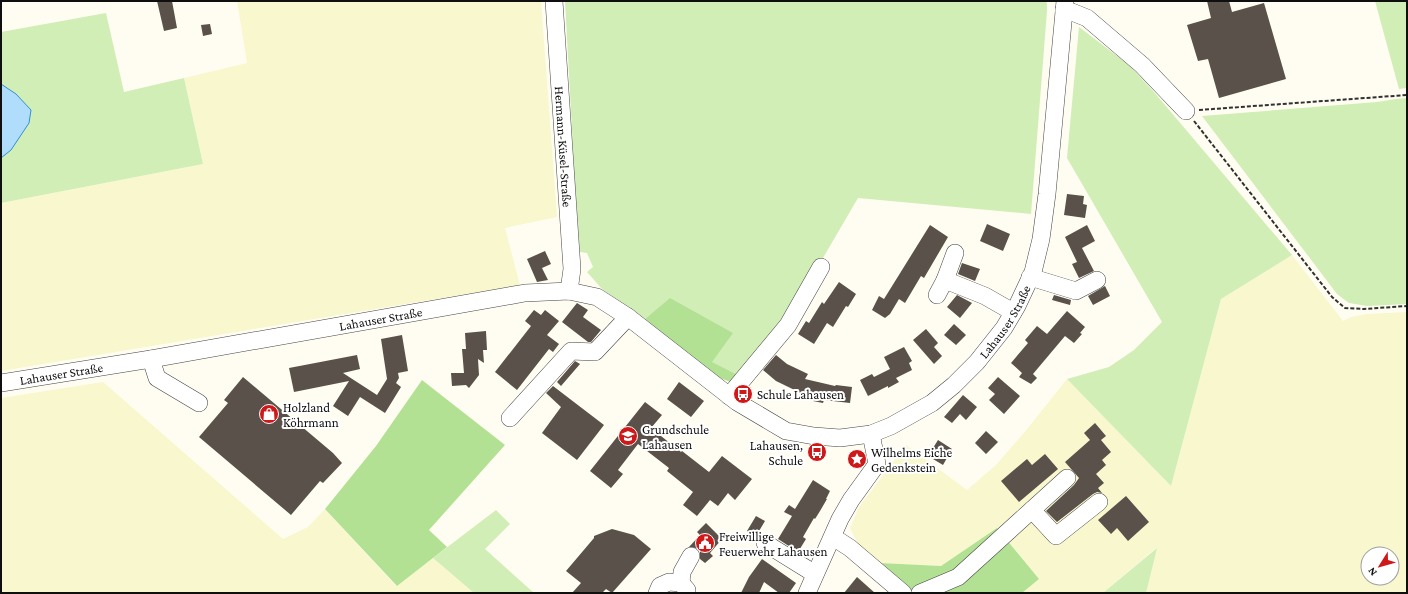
<svg xmlns="http://www.w3.org/2000/svg" width="1408" height="594" viewBox="0 0 1408 594" font-family="'Crimson Pro',serif">
	<rect width="100%" height="100%" fill="#fffdf1"/>
	<path fill="#f9f7ce" fill-rule="evenodd" d="M237,1h304l16,216 -52,11 15,57 -519,86v-168l202,-39 -19,-86 63,-15z
		M1292,255l51,66 8,-4 15,-3 41,-2v281h-261l10,-45 -53,45h-81l17,-14 -41,-51 -57,38 -61,-3 -22,-19 -8,-16 9,-21 47,-62 61,45 29,-25 32,-37 39,-49 104,107 50,-187zM1368,554h24v24h-24z
		M103,382l180,157 25,-12 17,-18 71,77 37,-28 41,35h-473v-195z"/>
	<path fill="#d1eeb6" d="M565,1h480l2,2v8l-16,203 -173,-16 -52,89 -68,88 -27,-13 21,-29 -62,-34 -25,20 -43,-30 -15,-17 6,-5 -6,-14 -7,-1 -5,-67z
		M1375,1h32v87l-8,1z
		M106,13l18,79 60,-14 19,86 -202,39v-171z
		M1079,27l50,38 25,27 138,163 -71,44 -50,187 -104,-107 42,-12 25,-17 28,-28 -95,-164z
		M1407,98v206l-40,2 -18,-3 -12,-9 -135,-178 175,-14 19,-3z
		M496,510l14,14 -25,25 49,44h-60l-41,-35z
		M1157,548l-11,45h-43z"/>
	<path fill="#b3e193" d="M670,298l63,35 -21,29 26,13 -5,8 -18,-7 -70,-57z
		M422,380l83,65 -76,85 18,17 -50,39 -72,-77 51,-63z
		M997,528l42,51 -17,14h-110l-32,-30 61,3z"/>
	<path fill="#b0ddfc" stroke="#2f90db" d="M1,84l15,10 15,16 -2,13 -18,27 -10,8z"/>
	<path fill="#59514a" d="M157,1h15l5,27 -13,3z
		M1207,1h22l3,11 32,-9 22,76 -67,19 -11,-39 -10,2 -11,-36 24,-7z
		M210,24l2,10 -9,2 -2,-11z
		M1067,194l17,2 -1,8 4,1 -2,13 -21,-3z
		M987,224l23,10 -7,17 -23,-10z
		M930,225l18,12 -24,41 -3,-2 -16,27 -6,-4 -9,15 -5,4 -13,-8 7,-14 5,3z
		M1087,225l8,16 -13,7 12,23 -15,7 -7,-14 5,-2 -12,-25z
		M545,251l6,13 -9,4 6,12 -11,2 -10,-23z
		M962,263l18,6 -5,12 -17,-7z
		M839,282l17,12 -8,13 -2,-1 -13,21 -6,-4 -13,21 -16,-10 8,-13 3,2 13,-21 2,2z
		M1105,286l5,10 -17,9 -5,-9z
		M957,295l15,8 -12,15 -13,-11z
		M1054,295l17,5 -1,5 -18,-5z
		M577,303l11,7 -5,7 18,13 -10,12h-3l-26,-20z
		M534,310l7,5 4,-5 14,11 -12,14 12,9 -6,8 -4,-3 -32,41 -22,-18 36,-46 -6,-5z
		M1067,311l18,16 -5,6 2,1 -8,9 -9,-7 -32,38 4,4 -6,6 -12,-7 3,-4 -11,-10 17,-20 -3,-3 12,-14 10,8z
		M954,324l12,11 -10,10 -12,-10z
		M926,329l12,14 -4,4 8,9 -8,8 -21,-24z
		M486,331l1,19h-4l1,13 -6,-4 1,16 -10,13 -3,-3 -14,1 -1,-13h13l-2,-24h4l-1,-16z
		M402,335l6,36 -10,2 1,5 -3,5 5,4 -16,26 -25,-16 -12,19 -15,-10 16,-25 -55,11 -5,-24 68,-13 3,14 -17,4 34,22 10,-16 -6,-40z
		M904,347l8,14 -3,2 3,7 -16,8 3,4 -11,6v-2l-20,10 -8,-16 12,-6 2,3 16,-8 -6,-12z
		M776,355l11,9 21,10 -3,5 30,7 1,-1 16,2 -2,16 -26,-3 -1,3 -15,-3 1,-3 -33,-16 -13,-11z
		M575,361l5,3 -19,22 -4,-4z
		M243,377l90,76 9,10 -19,20 -3,-2 -29,34 -92,-78 29,-34 -4,-3z
		M998,377l22,19 -16,18 -15,-14 6,-6 -7,-6z
		M679,382l25,19 -13,16 -24,-18z
		M553,386l51,39 -27,35 -35,-27 19,-26 -15,-14z
		M963,395l14,12 -11,13 -6,-6 -8,9 -8,-6z
		M645,402l17,13 -11,13 30,24 1,-1 27,21 13,-16 30,23 -17,21 -7,-7 -10,13 -8,-6 -13,16 -14,-11 10,-13 -26,-21 2,-3 -31,-24 -20,26 5,4 -12,14 -21,-17z
		M1095,423l11,13 -5,4 10,12 -9,8 4,5 -10,9 8,9 -6,5 4,5 -5,-1 -4,2 -36,28 -11,-11 28,-26 5,-7 -14,-16 25,-22 -6,-7z
		M986,431l12,11 -12,12 -11,-11z
		M938,440l14,9 -9,16 -15,-9z
		M1045,454l13,15 -39,33 -18,-21 26,-22 5,6z
		M813,480l17,11 -4,8h1l-7,12 -5,8 -1,-1 -11,19 3,2 -8,13 -20,-13 14,-23 -8,-4 5,-7 6,4z
		M1126,496l23,26 -21,19 -11,-13 -6,6 -13,-14z
		M756,516l9,5 -9,15 -9,-5z
		M706,523l16,16 -12,14 3,3 -8,7 -5,-4v-8l-4,-3 -7,-1 11,-12 -3,-3z
		M612,529l22,6 17,14 -39,44 -6,-4 -4,4h-30l9,-10 -15,-12 28,-33v-2z
		M762,559l34,24 -7,10h-10l-15,-11 -5,11h-18l8,-16z
		M857,577l18,16h-31z"/>
	<g fill="none" stroke-linecap="round" stroke-linejoin="round">
		<g stroke="#424242" stroke-width="18">
			<g id="minor">
				<path id="s1" d="M554,1l18,268 -3,22"/>
				<path d="M1064,10l8,2 15,6 55,47 44,46"/>
				<path d="M955,253l-10,27 40,16 28,16"/>
				<path d="M1030,277l46,14 21,-11"/>
				<path d="M937,295l8,-15"/>
				<path d="M151,359l6,19 42,25"/>
				<path id="s2" d="M1,383l150,-24 374,-66 44,-2 28,6 31,20 109,85 49,29 28,5 26,2 31,-4 20,-8 41,-23 22,-18 23,-23 27,-34 13,-22 16,-34 8,-33 6,-45 18,-193"/>
				<path d="M729,396l59,-71 33,-58"/>
				<path d="M510,418l61,-67 24,1 33,-35"/>
				<path d="M1032,510l24,26 43,-34"/>
				<path d="M833,537l17,11 53,45"/>
				<path d="M765,543l50,31"/>
				<path d="M681,583l1,-11 9,-16"/>
				<path d="M657,593l3,-7 9,-4 12,1 6,7v3"/>
				<path d="M807,593l33,-74 11,-19 26,-36 -6,-30"/>
				<path d="M920,593l38,-16 109,-99"/>
			</g>
		</g>
		<path stroke="#313131" stroke-width="2" stroke-dasharray="4 2" stroke-linecap="butt" d="M1199,110l208,-15
			M1194,121l138,176 13,11 19,1 43,-3"/>
		<use href="#minor" stroke="#fff" stroke-width="17"/>
	</g>
	<defs>
		<g id="bus-disc" transform="scale(1)"><circle r="9.5" fill="#ce1819" stroke="#fff"/><path d="M-5-6H5V4H4V6H2V4H-2V6H-4V4H-5ZM-3.5-4V0h7V-4ZM-3.5 1.2v1.5H-2V1.2ZM2 1.2v1.5H3.5V1.2Z" fill="#fff"/></g>
		<g id="shop-disc" transform="scale(1)"><circle r="9.5" fill="#ce1819" stroke="#fff"/><path d="M-5-2.5h2.3a2.7 3.5 0 0 1 5.4 0H5L5.5 6h-11ZM-1.5-2.5h3a1.5 2.3 0 0 0-3 0Z" fill="#fff"/></g>
		<g id="school-disc" transform="scale(1)"><circle r="9.5" fill="#ce1819" stroke="#fff"/><path d="M0-5L7-2L0 1L-7-2ZM-4 1L0 2.5L4 1V4Q0 6-4 4Z" fill="#fff"/></g>
		<g id="sight-disc" transform="scale(1)"><circle r="9.5" fill="#ce1819" stroke="#fff"/><path d="M0-6L1.8-2.2L6-1.7L2.9 1.2L3.7 5.4L0 3.3L-3.7 5.4L-2.9 1.2L-6-1.7L-1.8-2.2Z" fill="#fff"/></g>
		<g id="civic-disc" transform="scale(1)"><circle r="9.5" fill="#ce1819" stroke="#fff"/><path d="M-.6-6.5H3V-4.5H.6V-3L4-1V1h2V6H-6V1h2V-1L-.6-3ZM-1.2 2.5V6h2.4V2.5Z" fill="#fff"/></g>
	</defs>
	<g fill-rule="evenodd">
		<use href="#bus-disc" x="743" y="394"/>
		<use href="#shop-disc" x="269" y="414"/>
		<use href="#school-disc" x="628" y="436"/>
		<use href="#bus-disc" x="817" y="452"/>
		<use href="#sight-disc" x="857" y="459"/>
		<use href="#civic-disc" x="705" y="543"/>
	</g>
	<g text-anchor="middle" dominant-baseline="central" stroke-width="4" stroke-linejoin="round" paint-order="stroke">
		<g font-size="13" fill="#0f0f0f" stroke="#fff">
			<text stroke="none"><textPath href="#s1" startOffset="146">Hermann-Küsel-Straße</textPath></text>
			<text stroke="none"><textPath href="#s2" startOffset="385">Lahauser Straße</textPath></text>
			<text stroke="none"><textPath href="#s2" startOffset="1101">Lahauser Straße</textPath></text>
			<text stroke="none"><textPath href="#s2" startOffset="61">Lahauser Straße</textPath></text>
		</g>
		<g font-size="13" fill="#0f0f0f" stroke="#fff" text-anchor="start">
			<text x="757" y="394">Schule Lahausen</text>
			<text x="283" y="407">Holzland<tspan x="283" dy="15">Köhrmann</tspan></text>
			<text x="642" y="429">Grundschule<tspan x="642" dy="15">Lahausen</tspan></text>
			<text x="803" y="445" text-anchor="end">Lahausen,<tspan x="803" dy="15">Schule</tspan></text>
			<text x="871" y="452">Wilhelms Eiche<tspan x="871" dy="15">Gedenkstein</tspan></text>
			<text x="719" y="536">Freiwillige<tspan x="719" dy="15">Feuerwehr Lahausen</tspan></text>
		</g>
	</g>
	<rect width="1408" height="594" fill="none" stroke="#0f0f0f" stroke-width="4"/>
	<g transform="translate(1380 566) rotate(233)"><circle r="19" fill="#ffffff" stroke="#9f9f9f"/>
	<path d="M0-3L7 15L0 10L-7 15Z" fill="#ce1819"/>
	<text y="-6" font-size="11" font-weight="bold" text-anchor="middle" fill="#0f0f0f">N</text>
	</g>
</svg>
